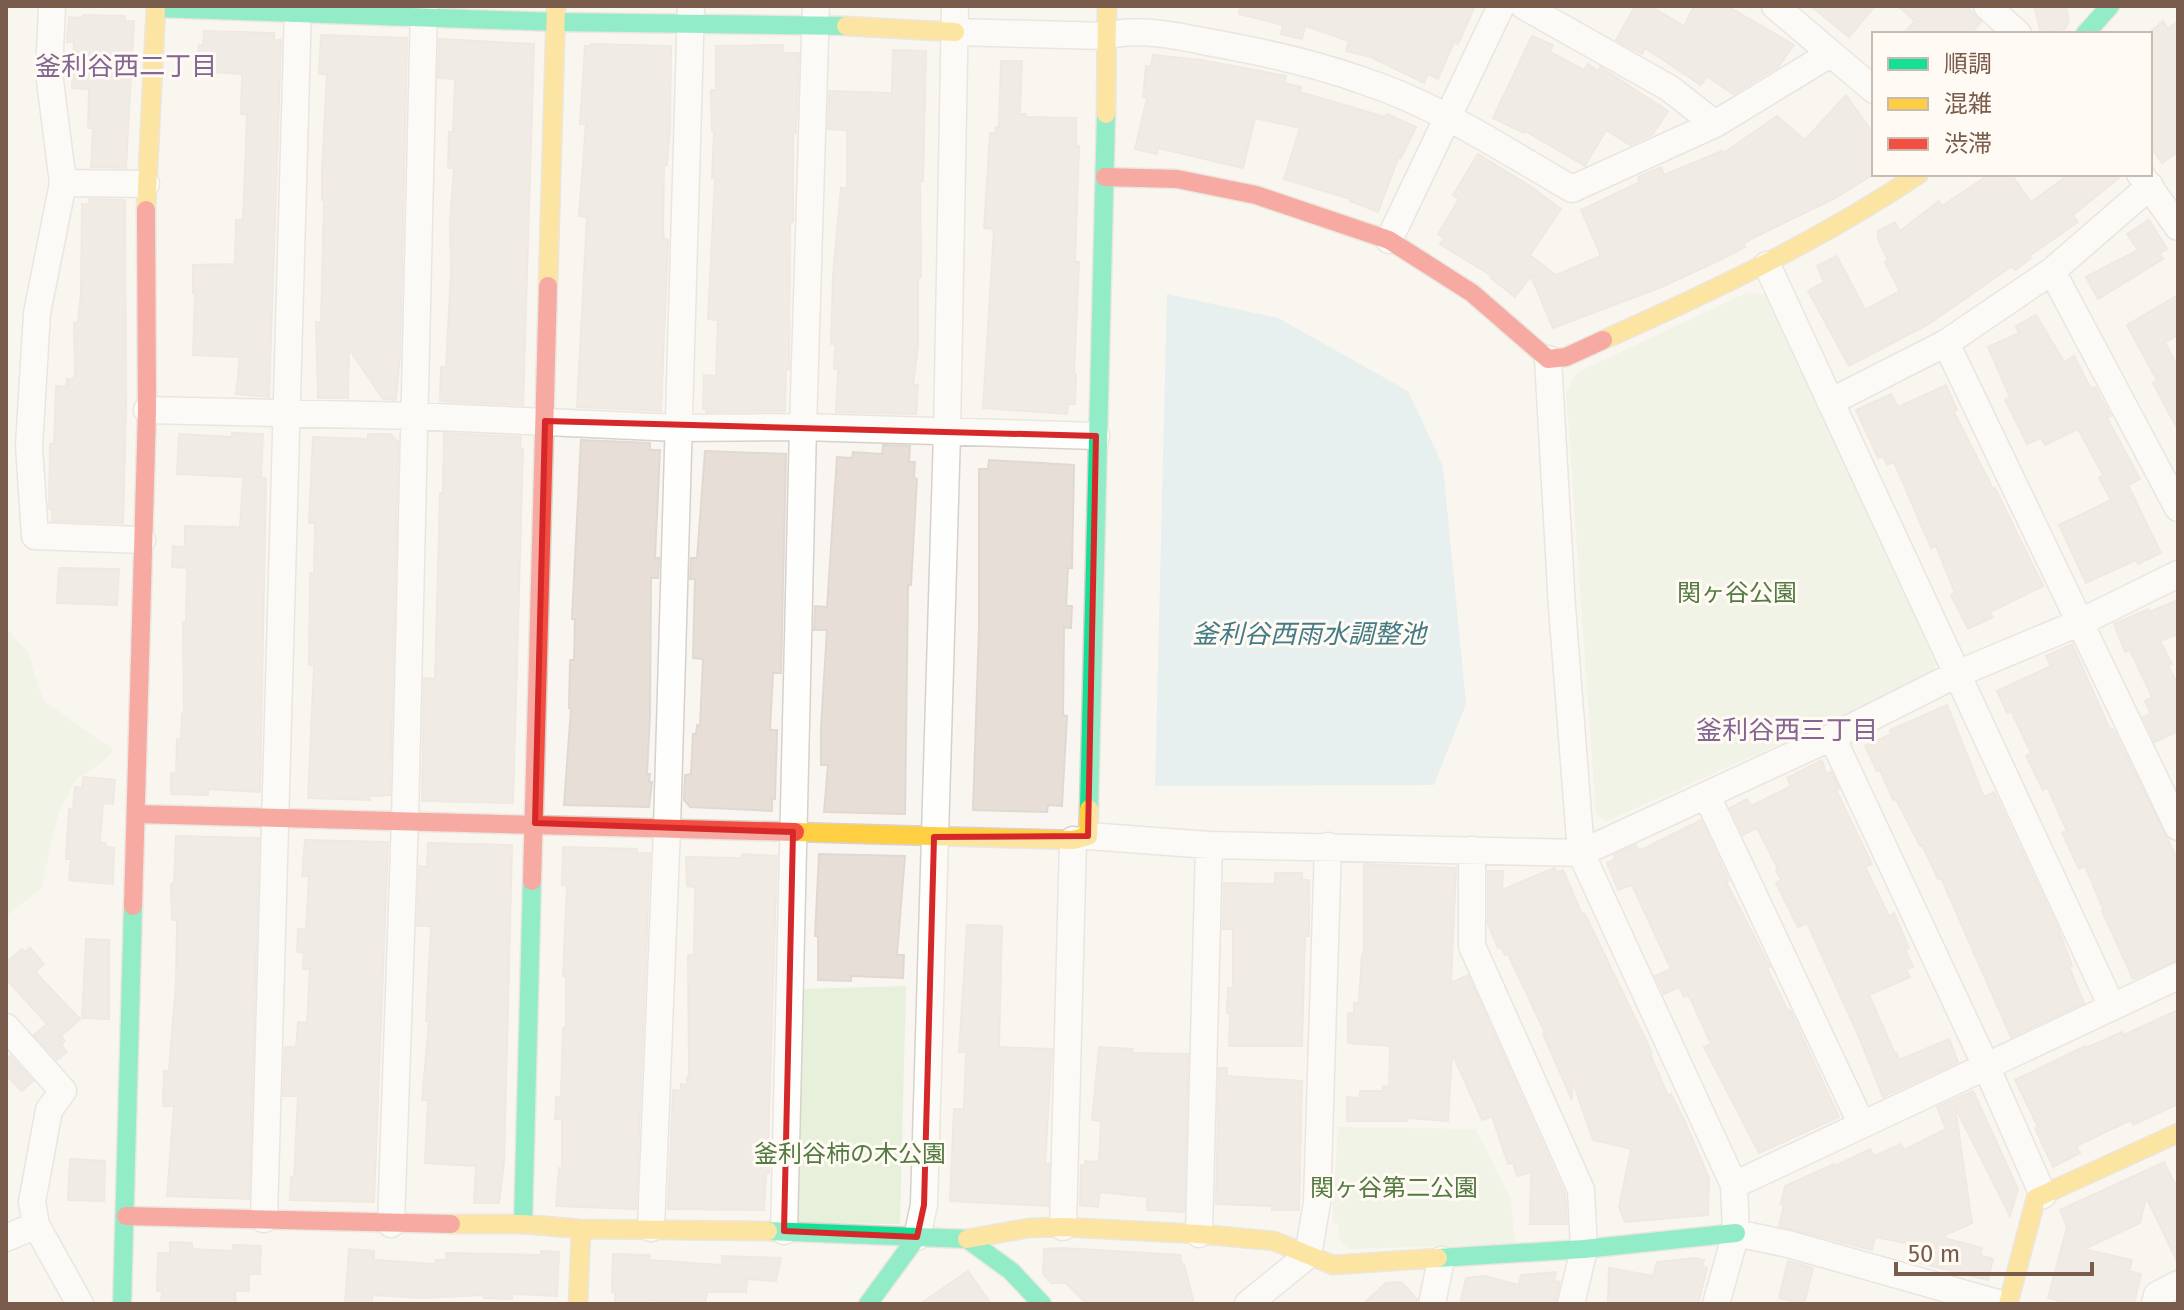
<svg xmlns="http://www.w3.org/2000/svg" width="2184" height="1310" viewBox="0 0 2184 1310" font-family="'Fira Sans','Noto Sans JP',sans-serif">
	<rect width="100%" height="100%" fill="#f9f5f0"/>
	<path fill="#e7f0db" d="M1748,292l19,3 172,360 -8,22 -324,144 -11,-6 -30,-422 10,-20z
		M6,628l22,24 15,48 71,50 -16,16 -22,13 -17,33 -18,77 -35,27z
		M906,986l-6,238 -101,-1 -5,-11 8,-223z
		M1338,1127l138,2 35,70 4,45 -165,5c-11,-5 -12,-12 -12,-25l-6,-1z"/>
	<path fill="#d0e8ea" d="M1167,294l111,24 130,73 35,75 23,238 -32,81 -279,1z"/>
	<path fill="#e6ded7" stroke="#e2d8d2" stroke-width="2" d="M1240,6h235l-17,38 -4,-2 -16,37 -10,-5 -4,9 -53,-26 -25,-6 3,-10 -44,-15 -3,13 -21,-5 2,-9 -44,-11z
		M1635,6h15l34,20 10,-20h33l67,39 -15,21 -46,28 -26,-18 -6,9 -56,-37 -3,6 -26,-14z
		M1811,6h64l-26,31z
		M1898,6h68l15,16 -11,12h-67l12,-13z
		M2034,6h32l3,14 -4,9 -24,5z
		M83,15l42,1v5h9l-8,147 -35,-1 2,-39h-5l1,-39 -17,-1 2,-46h-7l2,-25 14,1z
		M2163,21l5,8 10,-8v131l-16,11 -12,-17v-114z
		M204,31l70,2v7h7l-12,357 -33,-3 4,-37 -47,-2 2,-62h-2v-28l42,-1 1,-44h7l2,-50 2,-56h-6l1,-40 -45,-3 2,-26h4z
		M321,35l86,3 -7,316 -4,46 -13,-1 -34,-50 -1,49h-30l-2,-76h5l3,-122h-2v-29l5,-97h-8z
		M1532,36l21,9 -3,7 34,18 4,-6 10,7 2,-4 68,44 -15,23 -23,11 -24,-15 -21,36 -60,-35 -1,2 -31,-15z
		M439,39l95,5 -11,361 -83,-4 1,-34h5l5,-95 -1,-51 4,-53h-6l1,-36h4l2,-53 -17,-1z
		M591,44l80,2 -1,82 -3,37h-3l-1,63 1,11 4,1 -7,171 -84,-4 10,-190 -8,-1 7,-92h-6l5,-78h6z
		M783,45l-1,8h17l-3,75v5l-3,-1v90h-3l-1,148h-3l-1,41 -79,1v-3h-3l1,-34 12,1 2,-56 -10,-1 7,-141h-3l2,-47h-2l-1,-41h5v-44z
		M893,50l33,1 -3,130h-3l1,96h-3v68l-5,40h5l-2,29 -80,-2 2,-43h-4l1,-25h-4l2,-68 8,-88h6v-58l-19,-1 1,-38 63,2z
		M1153,55l48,5 85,16 -2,7 17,4 -1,5 85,25 2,-3 29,13 -15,31 -2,-2 -21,56 -28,-11 1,-2 -67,-20 16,-51 -45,-10 -12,50 -85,-20 -1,6 -22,-5 12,-51 -4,-1 3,-31 5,1z
		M1001,61h21l-2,53h6v3l50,1v28h3l-4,116h4l-5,112h2l-1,30h-7l-1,10 -84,-6 11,-179 -10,-1 6,-95h5l1,-6h3z
		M1846,95l28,40v39l-39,24 -82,40 -10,6 2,3 -19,10 -62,29 -111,42 -22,-52 -16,21 -24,-19 1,-2 -52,-32 4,-6 -6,-4 21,-35 -6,-4 25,-41 55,34 28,21 -31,46 26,20 45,-19 -20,-46 59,-28 -2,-5 23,-10 3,8 58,-24 -4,6 59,-41 28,24z
		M1990,174h21l20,28 39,-28h54l-51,41 5,7 -49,34 2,2 -16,12 -3,-4 -83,58 -80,42 -41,-75 16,-9 -7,-16 20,-10 28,54 35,-19 -15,-29 3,-2 -10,-21v-8l17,-9 5,9 39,-30 3,5z
		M89,199l36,1 1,206 -3,117 -71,-2v-12h-3l1,-65h4l2,-58 10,1 1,-8h6l2,-3 -1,-53 4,-1 3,-29 1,-89h7z
		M2149,220l18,29 -8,5 4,5 -65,40 -12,-22 52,-27 -11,-16z
		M2178,295v40l-13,7 13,26v62l-25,-47 4,-3 -30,-55z
		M2036,315l28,47 10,-6 17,33 4,-2 16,29 -4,2 33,61 -12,6 33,68 -23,11 -2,-4 -50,23 -27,-58 52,-25 -12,-22 4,-3 -25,-46 -33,16 -4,-7 -14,6 -22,-44 5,-3 -22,-50 31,-14 -3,-7z
		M1946,385l11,25 -3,2 39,77 2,-1 48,98 -53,26 3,5 -25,12 -17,-34 4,-2 -19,-47 -5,2 -37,-86 -7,3 -4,-9 -5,2 -22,-48 35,-16 7,13z
		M232,433l31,1 -2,43h-9l14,1 -6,314 -52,-3v6l-37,-1v-21h5l1,-34h4l1,-25h2l-1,-92h3l1,-54 -15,-1 1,-21 12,1v-21l55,1 3,-50 -66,-3 2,-40 53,3z
		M444,433l77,4 -1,12h3l-10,354 -91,-2 2,-123 11,1 5,-186h3z
		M368,434h22l8,8 -8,353 -20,1v4l-62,-2 6,-133h-5l1,-92h4l1,-50h-6l4,-86 55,2z
		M581,440l69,3v7h10l-5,108h4l-1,20h-7l-1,137 -3,59h3l-1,8h3l-3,25 -85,-2 7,-97h-2l1,-48h4l1,-41h-3z
		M883,445l27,1 -1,16h6l-1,16 3,1 -6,106h-3l-3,229 -81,-2 4,-47h-7v-37l6,-98h-13l1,-24 12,1 10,-150 15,1 1,-6 29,2z
		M705,451l81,3 -5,219h-8l-3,57h7l-2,69 -3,-1v13l-82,-4 -6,-7 1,-25 6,-1 2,-40h3l1,-9 3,1 3,-67 -10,-1 2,-79h-5l1,-21h6z
		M989,460l85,5 -2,103h-4l-2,38h6l-1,22 -7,-1 -1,88 4,1 -5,90 -14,-1 -1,7 -74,-2 6,-182v-159h9z
		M59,568l60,1 -2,36 -60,-2z
		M2178,600v34l-18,7 12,23 -4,1 10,21v45l-23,11 -12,-25 8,-3 -6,-13 7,-4 -22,-47 -5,2 -11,-28 34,-15 1,3z
		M2072,644l38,86 3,-1 65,131v100l-45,19 -31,-68h2l-19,-45 -6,3 -17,-36 5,-2 -20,-44 -4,3 -17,-34 5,-3 -20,-42 -4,2 -10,-22 54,-25 -5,-10z
		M1947,705l37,92 10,-5 64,136 14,38 -3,1 15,36 -73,34 -70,-159 -3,1 -16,-34 -2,1 -24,-47 -3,1 -13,-30 -3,1 -12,-25 26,-12 -1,-4z
		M1822,760l4,14 5,-2 8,17 -3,1 36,74 -7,3 24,49 5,-3 15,35 -4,1 8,18 -7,3 4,7 -41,18 26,59 2,-1 2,7 50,-21 9,23 -75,35 -24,-60 -52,-114 -9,4 -22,-44 5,-3 -5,-10 2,-1 -21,-41 -14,7 -13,-27 17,-9 4,7 40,-20 -4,-8z
		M83,777l32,3 -2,24 -10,-1 -3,39 6,1v4l8,1 -1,36 -44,-4 2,-21h-5l3,-50h4l2,-22 7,1z
		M1701,820l28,61 -3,1 44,85 -3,1 21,43 2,-1 49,107 -80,36 -55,-106 7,-3 -19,-42 -4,-7 -4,2 -5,-10 -15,7 -9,-18 16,-7 -39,-84 -14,5 -11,-27 8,-4 -1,-4 22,-10 3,6z
		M176,836l83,2 -10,361 -82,-3 7,-90h-11l1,-35h5l7,-89 1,-62h-5l-1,-36h3z
		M305,840l83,2 -14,360 -84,-2 1,-23 3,1 4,-82h-15l2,-49h11l2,-25 9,1 3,-54h-7l1,-16 -7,-1 1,-23 8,1 3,-54h-7z
		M428,843l84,2 -8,317 -5,41h-25l2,-37 -51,-3 3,-63h-6l7,-79h-3l5,-95h-14l2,-60 8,1z
		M563,847l74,2v4h13l-14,356 -80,-3 3,-38 3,1v-50h-7l1,-22h5l2,-69h3v-52h-3l4,-90 -5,-1z
		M742,854l35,2 -9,291h2l-1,26h-3l-2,37 -96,-1 5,-119 8,1v-7l6,1v-8h2l-1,-122h6l1,-68 -8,-1 -1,-29 56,1z
		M819,854l86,2 -8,99h7l-1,23 -52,-2v5l-33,-1v-44h-3z
		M1364,864l92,4 -5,115 17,-8 97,219 2,30h-37l1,-52 -14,4 -4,-13 -5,1 -16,-48 -10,4 -30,-67 -4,68 -41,-3v3h-60v-24l13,1v-7h23v-5l6,1 1,-41 -42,-3v-30h6v-10h5l3,-49h2z
		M1554,868l3,4 6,-2 19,44h3l67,139 -2,1 18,42 3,-2 15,30 23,54 -1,37 -83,7 -6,-15 12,-58 -38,-9 -21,-60v20l-29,-66 2,-1 -37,-79 -3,1 -4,-8 -3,1 -10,-24v-53h15l-1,19z
		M1275,873h27v7h7v56h-4l-3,110h-73l1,-33h-3l1,-25h5v-59h-10l1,-46 51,1z
		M967,925l35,1 -3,121 53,2 -7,115h4l-1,42 -98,-5 4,-92h10l2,-57h-7z
		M86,939l23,1v79l-27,-1z
		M30,948l14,16 -9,8 45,47 -19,17 4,5 -4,4 6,7 -10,8 -23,-25 13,-11 -41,-45v-16l16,-14 3,3z
		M2178,1010v94l-45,21 -2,-5 -55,26 4,7 -27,14 -18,-39 3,-1 -23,-47 70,-34 1,2 36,-16 2,3z
		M1099,1047l34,2 -1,4 56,1 -4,158 -37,-2v-13l-47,-5 -2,15 -18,-2 1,-40 4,1v-5l14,1 2,-41 -9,-1z
		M10,1056l23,25 -11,10 -16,-16v-15z
		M1219,1068h8v8l75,5 -3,129h-27v-4l-56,-2z
		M1973,1091l45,98 -8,27 -55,-109 17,116 -31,14 41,11 -2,7 13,4 -5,21 -72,-18 4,-16 -45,-9 -3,13 -93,-24 5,-21 -3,-1 4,-18 49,-22 1,2 35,-17 4,7 27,-12 3,6 42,-21 -9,-22z
		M70,1159l35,2 -1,40 -36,-1z
		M2164,1162l14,28v73l-32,-66 -6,26 -56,26 48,11 -3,11 12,3 -7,30h-62l-24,-6 19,-71 -7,-17z
		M170,1242l22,1v6l40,2 1,-6 28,1 -1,28h-11v17h-14l1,13h-75l1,-13h-5l1,-38h12z
		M1063,1248l118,7v9h3l10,40h-107l-21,-21h-15l-8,-9 1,-25z
		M349,1249l25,2v9l62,4v-4h10v-7l95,2v-4l18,1 -2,44 -45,-2v5l-28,-1v-3l-62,3 -50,-3v9h-27z
		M613,1254l37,1v5l72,5v-9l59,2 -5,23 -29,-2 -1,13h-39l-2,12 -56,-4v4h-34v-12h-3z
		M1695,1258l9,2 -2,7 5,1 -9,36h-90l1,-36 44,8 4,-14z
		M1788,1261l25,7 -9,36 -25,-6z
		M968,1271l23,33h-71z
		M1556,1272l-2,9 6,1 -5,22h-95l6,-26 18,-2 35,9 2,-10z
		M1401,1282l16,17 -1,5h-53l23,-21z"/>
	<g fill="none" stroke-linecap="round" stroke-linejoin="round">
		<g stroke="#d7d1cb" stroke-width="29">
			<path id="street" d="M52,6l-3,67 14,110 -26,130 -8,133 6,90 107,4
				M1524,6l145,82 46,36
				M1775,6l99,84
				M1987,6l31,28
				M955,32l150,4c35,-9 73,0 108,7 50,9 100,20 148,37 75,24 143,70 211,109l143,-65 115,-70
				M2140,174l38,53
				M63,183l83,1
				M1389,240l112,-234
				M1767,265l345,742
				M2052,271l126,237
				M1946,343l232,484
				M1548,359l14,248 19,246 153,332 2,48 -20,71
				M1830,402l116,-59 106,-72 98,-85
				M147,410l269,6 262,12 125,-1 293,9
				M1832,737l154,329 57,129
				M1707,796l154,327
				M1088,836l121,9 372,8 251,-116 125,-63 124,-52 97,-48
				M1472,850v96l109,244 3,59 -13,55
				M6,1027l57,64 -14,19 -17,92 4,23
				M1734,1185l444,-209
				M264,1219l34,-1213
				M391,1224l14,-404 19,-814
				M1063,1227l10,-387
				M651,1228l16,-400 24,-822
				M784,1231l19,-804 13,-421
				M1736,1233l52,11 213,60
				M1199,1234l10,-389
				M917,1237l7,-32 23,-772 8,-427
				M6,1238l30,-13 44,79
				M1248,1304l60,-49 9,-52 11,-357
				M1432,1304l9,-44
				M2155,1304l2,-9 21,-11"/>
		</g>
		<g stroke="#d9d2cb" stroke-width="21">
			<path id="fast" d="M156,8l399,14 291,4
				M2085,34l25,-28
				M1089,809l17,-695
				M523,1224l9,-343
				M768,1231l199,8 44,32 31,33
				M1438,1258l146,-9 152,-16
				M122,1304l11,-398
				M868,1304l49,-67"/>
		</g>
		<g stroke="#d9d2cb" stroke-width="21">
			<path id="slow" d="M846,26l109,6
				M1106,114l1,-108
				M146,210l10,-204
				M548,286l8,-280
				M1603,340c110,-49 216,-99 316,-166
				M795,832l278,8 15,-4 1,-27
				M451,1224h72l58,5 187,2
				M967,1239l62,-11 34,-1 136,7 75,7 59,24 105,-7
				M578,1304l3,-75
				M2008,1304l28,-106 142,-65"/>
		</g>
		<g stroke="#d9d2cb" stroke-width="21">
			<path id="jam" d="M1105,177l72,2 79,16 133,45 83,53 76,66 18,-2 37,-17
				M136,814l659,18
				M532,881l16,-595
				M133,906l14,-496 -1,-200
				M126,1216l325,8"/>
		</g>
		<use href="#street" stroke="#fefefd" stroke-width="26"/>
		<use href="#fast" stroke="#16e098" stroke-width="18"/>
		<use href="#slow" stroke="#ffcf43" stroke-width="18"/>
		<use href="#jam" stroke="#f24e42" stroke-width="18"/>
	</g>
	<path d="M0 0H2184V1310H0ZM545,421l551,15 -8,400 -154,1 -10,368 -7,32 -133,-6 9,-399 -258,-9z" fill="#f9f5f0" fill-opacity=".55" fill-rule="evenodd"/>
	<path fill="none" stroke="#d62828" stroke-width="6" stroke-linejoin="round" d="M545,421l551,15 -8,400 -154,1 -10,368 -7,32 -133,-6 9,-399 -258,-9z"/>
	<g text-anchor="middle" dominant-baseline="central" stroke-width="6" stroke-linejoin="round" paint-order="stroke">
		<g font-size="24" fill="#537a41" stroke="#fffaf3">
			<text x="1737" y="593">関ヶ谷公園</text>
			<text x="850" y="1154">釜利谷柿の木公園</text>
			<text x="1394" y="1188">関ヶ谷第二公園</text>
		</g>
		<g font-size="26" fill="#846695" stroke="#fffaf3">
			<text x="126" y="66">釜利谷西二丁目</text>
			<text x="1787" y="730">釜利谷西三丁目</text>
		</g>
		<g font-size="26" font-style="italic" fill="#437c86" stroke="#fffaf3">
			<text x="1309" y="634">釜利谷西雨水調整池</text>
		</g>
	</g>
	<rect width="2184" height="1310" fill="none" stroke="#7a5c4d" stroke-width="16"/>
	<rect x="1872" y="32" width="280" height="144" fill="#fffaf3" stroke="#cabbb1" stroke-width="2"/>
	<rect x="1888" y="58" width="40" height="12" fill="#16e098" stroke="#cabbb1" stroke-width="2"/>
	<text x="1944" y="72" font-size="24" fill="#7a5c4d">順調</text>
	<rect x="1888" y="98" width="40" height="12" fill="#ffcf43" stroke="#cabbb1" stroke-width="2"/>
	<text x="1944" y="112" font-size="24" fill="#7a5c4d">混雑</text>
	<rect x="1888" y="138" width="40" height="12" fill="#f24e42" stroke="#cabbb1" stroke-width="2"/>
	<text x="1944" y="152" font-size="24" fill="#7a5c4d">渋滞</text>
	<path d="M1896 1262v12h196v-12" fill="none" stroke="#7a5c4d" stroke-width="4"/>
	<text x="1908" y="1262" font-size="24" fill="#7a5c4d" stroke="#fffaf3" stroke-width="6" paint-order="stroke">50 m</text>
</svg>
